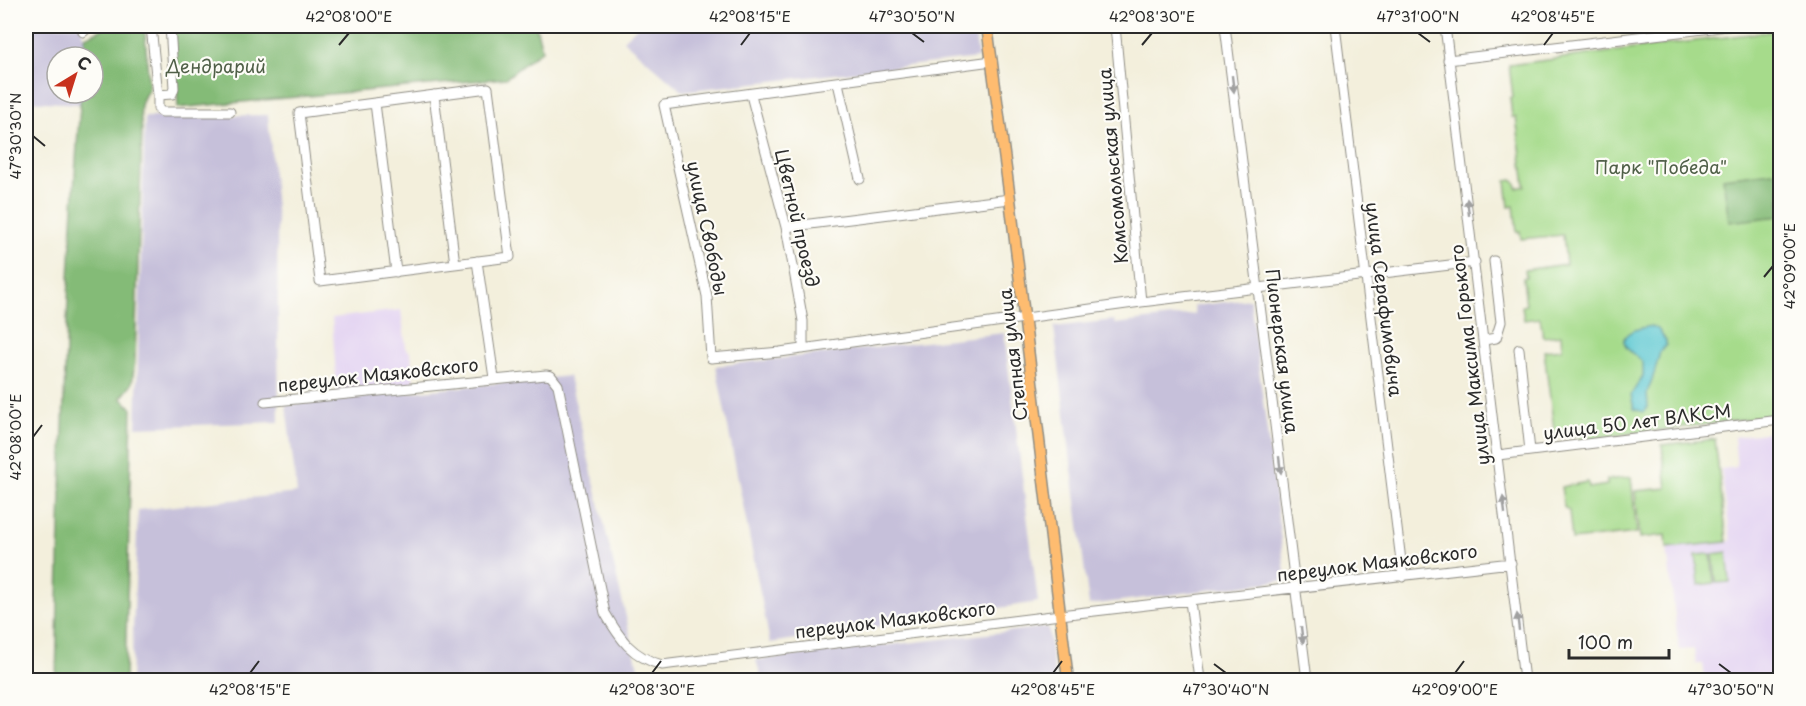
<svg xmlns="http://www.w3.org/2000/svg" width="1806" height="706" viewBox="0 0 1806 706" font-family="'Playpen Sans',sans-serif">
	<rect width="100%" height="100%" fill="#fdfcf7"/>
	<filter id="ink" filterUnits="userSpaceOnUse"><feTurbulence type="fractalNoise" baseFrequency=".0167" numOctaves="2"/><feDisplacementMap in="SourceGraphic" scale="12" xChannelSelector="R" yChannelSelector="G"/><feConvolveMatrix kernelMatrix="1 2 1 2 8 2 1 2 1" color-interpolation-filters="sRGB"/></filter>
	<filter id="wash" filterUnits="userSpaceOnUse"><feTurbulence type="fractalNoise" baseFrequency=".008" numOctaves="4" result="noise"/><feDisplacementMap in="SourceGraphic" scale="24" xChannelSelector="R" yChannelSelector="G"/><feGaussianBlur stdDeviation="1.35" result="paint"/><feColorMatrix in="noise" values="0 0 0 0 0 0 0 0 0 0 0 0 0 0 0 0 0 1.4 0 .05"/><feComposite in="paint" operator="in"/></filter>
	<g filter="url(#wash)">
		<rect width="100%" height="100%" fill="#f3efdc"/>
		<path fill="#e3d3f2" d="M401,310l5,38 5,5 3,32 -77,8 -5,-75z
			M1780,431v249h-75l-2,-16h-7l-2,-15 -15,1 -12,-102 64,-7 -10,-72 16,-2 -3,-30z"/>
		<path fill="#c6c0da" d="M26,26h57l-1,9 3,2 -1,20h-27v36h24l-1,11 -54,-3z
			M638,26h336l4,32 -296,33 -59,-51z
			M268,115l9,106 2,201 -143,5 9,-310z
			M1250,299l36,281 -197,25 -35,-278 60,-7 1,4 80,-10 -1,-8z
			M1004,333l34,269 -268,41 -54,-277z
			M569,376l72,304h-510l7,-170 159,-17 -11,-88z
			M1048,627l7,53h-293l-6,-20z"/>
		<path fill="#a6db8b" stroke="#68835b" stroke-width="1.5" d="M1780,30v385l-200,25 -1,-5 -24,3 -11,-87 18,-2 -1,-14 -18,2 -3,-19 -16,2 -2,-14 4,-1 -3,-27 3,-1 -1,-7 41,-6 -3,-29 -42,4 -1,-8 -3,1 -3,-26 -5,1 -3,-26 6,-1 4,3 1,5 8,-2 -9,-69h-4l-2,-19 3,-1 -4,-32z
			M1715,439l12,103 -60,6 -1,-13 -26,3 -5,-47 32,-3 -5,-43z
			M1631,477l6,56 -65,7 -3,-29 -5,-4 -3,-20 27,-5 1,6 18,-3v-5z
			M1727,552l3,30 -14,1 -3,-29z
			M1711,554l3,29 -15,2 -3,-30z"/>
		<path fill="#84bb77" stroke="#587351" stroke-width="1.5" d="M109,26h30l6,7 4,56c-11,14 -9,24 -7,41l-7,230 -3,24 -11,14 11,10 -7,272h-69c5,-195 9,-392 25,-587h12v-36h-9l1,-20z
			M174,26h362l6,24 -36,28 -328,30z
			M1780,171v45l-51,6 -6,-44z"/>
		<path fill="#5cc8d2" stroke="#447a7e" stroke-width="1.5" d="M1651,326l7,3 8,12v4l-6,7 -6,22 -7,19 1,14 -5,5 -9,-3 -3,-14 12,-19v-14c-5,-4 -12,-9 -16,-14 -12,-15 13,-20 24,-22z"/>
	</g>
	<g filter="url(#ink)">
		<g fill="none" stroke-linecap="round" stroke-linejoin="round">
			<g stroke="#8f8d84" stroke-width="11">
				<path id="minor" d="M151,26l7,69 14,-1 2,-6 -4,-62
					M1115,26l26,276
					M1225,26l82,654
					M1335,26l68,551
					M1445,26l79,654
					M83,32l7,-6
					M1448,60l280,-34
					M992,61l-328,44 43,191 4,62 69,-6 361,-50 334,-40
					M838,83l22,96
					M488,88l22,169 -190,24 -21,-168z
					M158,95v14l4,3h68
					M434,95l21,169
					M751,95l35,132 17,94v28
					M375,103l21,169
					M786,227l224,-28
					M477,261l17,117
					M1484,340l12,-2 5,-16 -7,-61
					M1519,349l11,102
					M265,402l281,-27 5,1 7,9 47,228c15,26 27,44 57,52l398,-50 451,-52
					M1498,455l282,-35
					M1190,601l10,79"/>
			</g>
			<g stroke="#8f8d84" stroke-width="13">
				<path id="major" d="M987,26l23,173 58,481"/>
			</g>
			<use href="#minor" stroke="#fff" stroke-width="9"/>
			<use href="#major" stroke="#febc70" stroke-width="10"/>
		</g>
		<defs><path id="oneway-solid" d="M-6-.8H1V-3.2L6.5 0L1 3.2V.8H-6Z" transform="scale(1.5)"/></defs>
		<g fill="#a0a0a0">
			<use href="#oneway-solid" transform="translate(1233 84) rotate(83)"/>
			<use href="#oneway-solid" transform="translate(1468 207) rotate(-97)"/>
			<use href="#oneway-solid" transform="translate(1280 465) rotate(83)"/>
			<use href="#oneway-solid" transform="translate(1504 505) rotate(-97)"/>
			<use href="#oneway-solid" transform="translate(1518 622) rotate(-97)"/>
			<use href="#oneway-solid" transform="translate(1302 635) rotate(83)"/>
		</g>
	</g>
	<path fill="none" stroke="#2b2b2b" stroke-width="2" d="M912,33l12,9M1418,33l12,9M339,45l10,-12M741,45l9,-12M1142,45l10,-12M1544,45l9,-12M33,136l12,10M1764,277l9,-11M33,437l9,-12M1214,664l12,9M1719,664l12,9M250,673l9,-12M652,673l9,-12M1053,673l9,-12M1455,673l9,-12"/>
	<g text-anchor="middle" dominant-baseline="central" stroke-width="4.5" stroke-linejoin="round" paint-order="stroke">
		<g font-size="18" fill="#506048" stroke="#fdfcf7">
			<text x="216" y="65">Дендрарий</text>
			<text x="1661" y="166">Парк "Победа"</text>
		</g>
		<g font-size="18" fill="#2b2b2b" stroke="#fdfcf7">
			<text transform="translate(1112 166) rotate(-95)">Комсомольская улица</text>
			<text transform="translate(798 218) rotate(77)">Цветной проезд</text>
			<text transform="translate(708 228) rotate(78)">улица Свободы</text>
			<text transform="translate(1385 299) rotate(83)">улица Серафимовича</text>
			<text transform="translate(1283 351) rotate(83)">Пионерская улица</text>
			<text transform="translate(1012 355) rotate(-97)">Степная улица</text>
			<text transform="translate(1469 355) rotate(-97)">улица Максима Горького</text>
			<text transform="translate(378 374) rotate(-6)">переулок Маяковского</text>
			<text transform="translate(1637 421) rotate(-7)">улица 50 лет ВЛКСМ</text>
			<text transform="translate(1377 562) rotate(-7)">переулок Маяковского</text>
			<text transform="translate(895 619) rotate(-7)">переулок Маяковского</text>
		</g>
	</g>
	<rect width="1806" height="706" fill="none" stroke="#fdfcf7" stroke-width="66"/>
	<g transform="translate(75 75) rotate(38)"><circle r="28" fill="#fdfcf7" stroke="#a9a8a5" stroke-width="1.5"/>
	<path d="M0-4.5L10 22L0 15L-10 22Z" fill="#c8321e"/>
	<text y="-9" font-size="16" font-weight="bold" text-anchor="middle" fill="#2b2b2b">С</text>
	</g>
	<path d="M1569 649v9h100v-9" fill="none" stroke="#2b2b2b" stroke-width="3"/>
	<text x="1578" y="649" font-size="18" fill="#2b2b2b" stroke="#fdfcf7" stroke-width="4.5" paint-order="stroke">100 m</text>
	<rect x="33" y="33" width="1740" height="640" fill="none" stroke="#2b2b2b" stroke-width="2"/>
	<g font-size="15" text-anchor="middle" fill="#2b2b2b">
		<text x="349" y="22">42°08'00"E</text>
		<text x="750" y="22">42°08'15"E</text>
		<text x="912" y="22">47°30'50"N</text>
		<text x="1152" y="22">42°08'30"E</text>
		<text x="1418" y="22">47°31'00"N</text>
		<text x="1553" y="22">42°08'45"E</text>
		<text transform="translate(16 136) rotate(-90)" y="5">47°30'30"N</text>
		<text transform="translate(1790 266) rotate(-90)" y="5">42°09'00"E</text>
		<text transform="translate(16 437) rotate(-90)" y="5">42°08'00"E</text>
		<text x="250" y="695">42°08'15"E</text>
		<text x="652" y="695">42°08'30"E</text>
		<text x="1053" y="695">42°08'45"E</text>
		<text x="1226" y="695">47°30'40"N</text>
		<text x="1455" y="695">42°09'00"E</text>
		<text x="1731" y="695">47°30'50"N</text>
	</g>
</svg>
